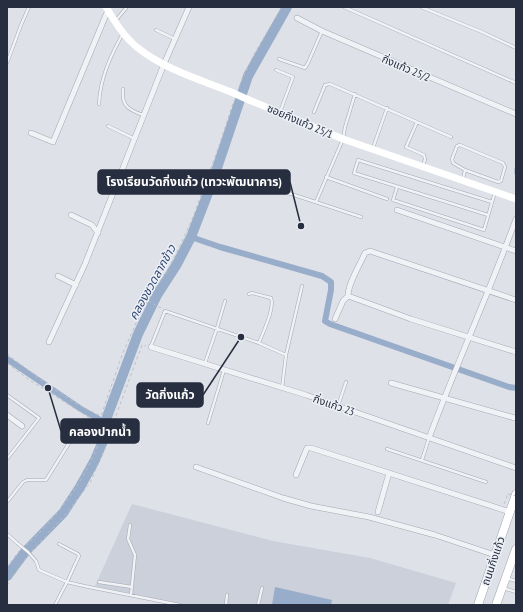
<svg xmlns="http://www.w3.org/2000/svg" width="523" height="612" viewBox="0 0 523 612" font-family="'PT Sans Narrow','Noto Sans Thai',sans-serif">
	<rect width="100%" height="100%" fill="#dee1e8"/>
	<path fill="#ccd0da" d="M132,504l141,37 97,17 86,25 -8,22h-261l-92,-19z"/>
	<path fill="#98adc9" d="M275,587l57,13 -1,5h-59z"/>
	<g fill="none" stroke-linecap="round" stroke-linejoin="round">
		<path stroke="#98adc9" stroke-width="6" d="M191,237l29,10 102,29 9,6v8l-6,31 5,3 179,63 7,1
			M7,359l74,50 25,14"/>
		<path stroke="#98adc9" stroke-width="10" d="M7,576l18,-24 38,-39 17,-26 15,-27 8,-19 4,-24 31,-83 19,-39 20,-31 14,-27 22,-57 35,-104 39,-69"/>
		<g stroke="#a3a8b2" stroke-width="3.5">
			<path id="lane" d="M344,7l172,76
				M421,7l61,25 34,16
				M116,20l11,-13
				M156,30l19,9
				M279,59l26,9 3,-5 14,-32
				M7,63l14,-38 8,-18
				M276,70l17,7 -13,35
				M123,89c-2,17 6,21 20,26
				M99,104c1,-25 11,-47 23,-69
				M314,112l11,-27 5,-1 121,53
				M417,122l-11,25 18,8 1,4 -2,8
				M108,126l27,13
				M460,145l43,18 2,4 -4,14 -3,1 -33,-12 -12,-7 -1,-4 5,-13z
				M373,148l14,-40
				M516,169v4
				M326,177l61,22
				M463,179l2,-9
				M397,187l-4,13 91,30 11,-38
				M273,188l88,29
				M316,202l27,-63 2,-12 10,-33
				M488,215l-134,-42 4,-13 134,42
				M249,294l3,-1 19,5c4,10 -8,34 -12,45
				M151,346l14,-35 94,32 27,12
				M205,363l12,-35 8,-27
				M282,388l4,-33 16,-69
				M7,395l32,23 -32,41
				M338,406l8,-24
				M208,423l16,-53
				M387,449l99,33
				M422,460l7,-22
				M7,502l16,-20 4,-2h19l25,-40 27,-17
				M130,525l-2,14 7,16 -4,40
				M7,534l10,9
				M28,552l8,9 3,9 28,12 17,4 96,19
				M506,578l10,3
				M99,582l33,5
				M503,588l13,4
				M55,605l12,-23 12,-26 -1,-2 -19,-10
				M226,605l1,-10
				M258,605l4,-17"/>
		</g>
		<g stroke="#a3a8b2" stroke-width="6">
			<path id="street" d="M297,18l25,13 194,83
				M31,133l22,9 55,-132
				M397,210l119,41
				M71,215l21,10 6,8
				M58,276l18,9
				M516,300l-146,-49 -5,2c-5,12 -17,30 -17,43l3,1 60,22 105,33
				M335,319l8,-18 5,-5
				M49,342l36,-78 79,-200 25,-57
				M151,347l155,48 210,73
				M391,383l124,35
				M7,415l15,11
				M429,438c27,-73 60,-145 87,-219
				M196,467l87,31 28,8 58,11 66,18 60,20
				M296,475l11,-27h4l199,64
				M378,512l11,-39"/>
		</g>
		<g stroke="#9da5b4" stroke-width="9">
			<path id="primary" d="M478,605l38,-111
				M496,605l20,-56"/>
		</g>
		<path stroke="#bcbfc6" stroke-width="1" stroke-dasharray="3 3" stroke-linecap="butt" d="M239,87l15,-33 28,-47
			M148,301l13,7
			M7,354c29,22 60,47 94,62l21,-61 14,-32 17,-32 13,-18 14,-27 13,-29 26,-71 15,-46
			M7,363l21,16 65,41
			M102,426l12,-5
			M504,504l4,-10
			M26,545c28,-23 65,-72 74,-108 1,-4 2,-8 1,-11
			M32,551l33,-36 25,-32 22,-51 2,-11 28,-76 4,1
			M7,567l12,-16
			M7,585l19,-27"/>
		<use href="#lane" stroke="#f1f2f6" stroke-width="2.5"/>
		<use href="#street" stroke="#f1f2f6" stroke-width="5"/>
		<path stroke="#fff" stroke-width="7" d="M106,7c9,15 18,30 32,41 26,21 63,32 93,44
			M249,100l94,39 173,60"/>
		<use href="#primary" stroke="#fff" stroke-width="8"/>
		<g stroke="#a3a8b2" stroke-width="3.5" stroke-linecap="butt">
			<path id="lane-bridge" d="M17,543l11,9"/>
		</g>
		<path stroke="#bcbfc6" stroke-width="1" stroke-dasharray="3 3" stroke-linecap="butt" d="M508,494l8,2"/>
		<use href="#lane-bridge" stroke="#f1f2f6" stroke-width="2.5"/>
		<path stroke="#fff" stroke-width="7" d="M231,92l18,8"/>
	</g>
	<g text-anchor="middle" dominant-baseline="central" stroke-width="3" stroke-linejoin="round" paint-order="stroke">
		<g font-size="11" fill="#272e3f" stroke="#edf0f6">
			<text transform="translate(406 68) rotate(23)">กิ่งแก้ว 25/2</text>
			<text transform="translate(300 121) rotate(23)">ซอยกิ่งแก้ว 25/1</text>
			<text transform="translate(334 405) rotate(19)">กิ่งแก้ว 23</text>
			<text transform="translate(493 561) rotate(-71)">ถนนกิ่งแก้ว</text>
		</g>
		<g font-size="12" font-style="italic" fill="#304a74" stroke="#edf0f6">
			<text transform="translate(152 282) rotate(-61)">คลองชวดลากข้าว</text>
		</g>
	</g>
	<path fill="none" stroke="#272e3f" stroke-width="1.5" d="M301 226L290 182M241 337L203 395M48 388L61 431"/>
	<g fill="#272e3f" stroke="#edf0f6" stroke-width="1.5">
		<circle cx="301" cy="226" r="4"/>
		<circle cx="241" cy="337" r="4"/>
		<circle cx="48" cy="388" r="4"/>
	</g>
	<g fill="#272e3f" stroke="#272e3f" stroke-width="1.5">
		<rect x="98" y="170" width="192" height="24" rx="4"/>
		<rect x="137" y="383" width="66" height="24" rx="4"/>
		<rect x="61" y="419" width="78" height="24" rx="4"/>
	</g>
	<g font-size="12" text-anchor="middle" font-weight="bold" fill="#fff">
		<text x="194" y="186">โรงเรียนวัดกิ่งแก้ว (เทวะพัฒนาคาร)</text>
		<text x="170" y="399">วัดกิ่งแก้ว</text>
		<text x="100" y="436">คลองปากน้ำ</text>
	</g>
	<rect width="523" height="612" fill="none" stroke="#272e3f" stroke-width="16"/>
</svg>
